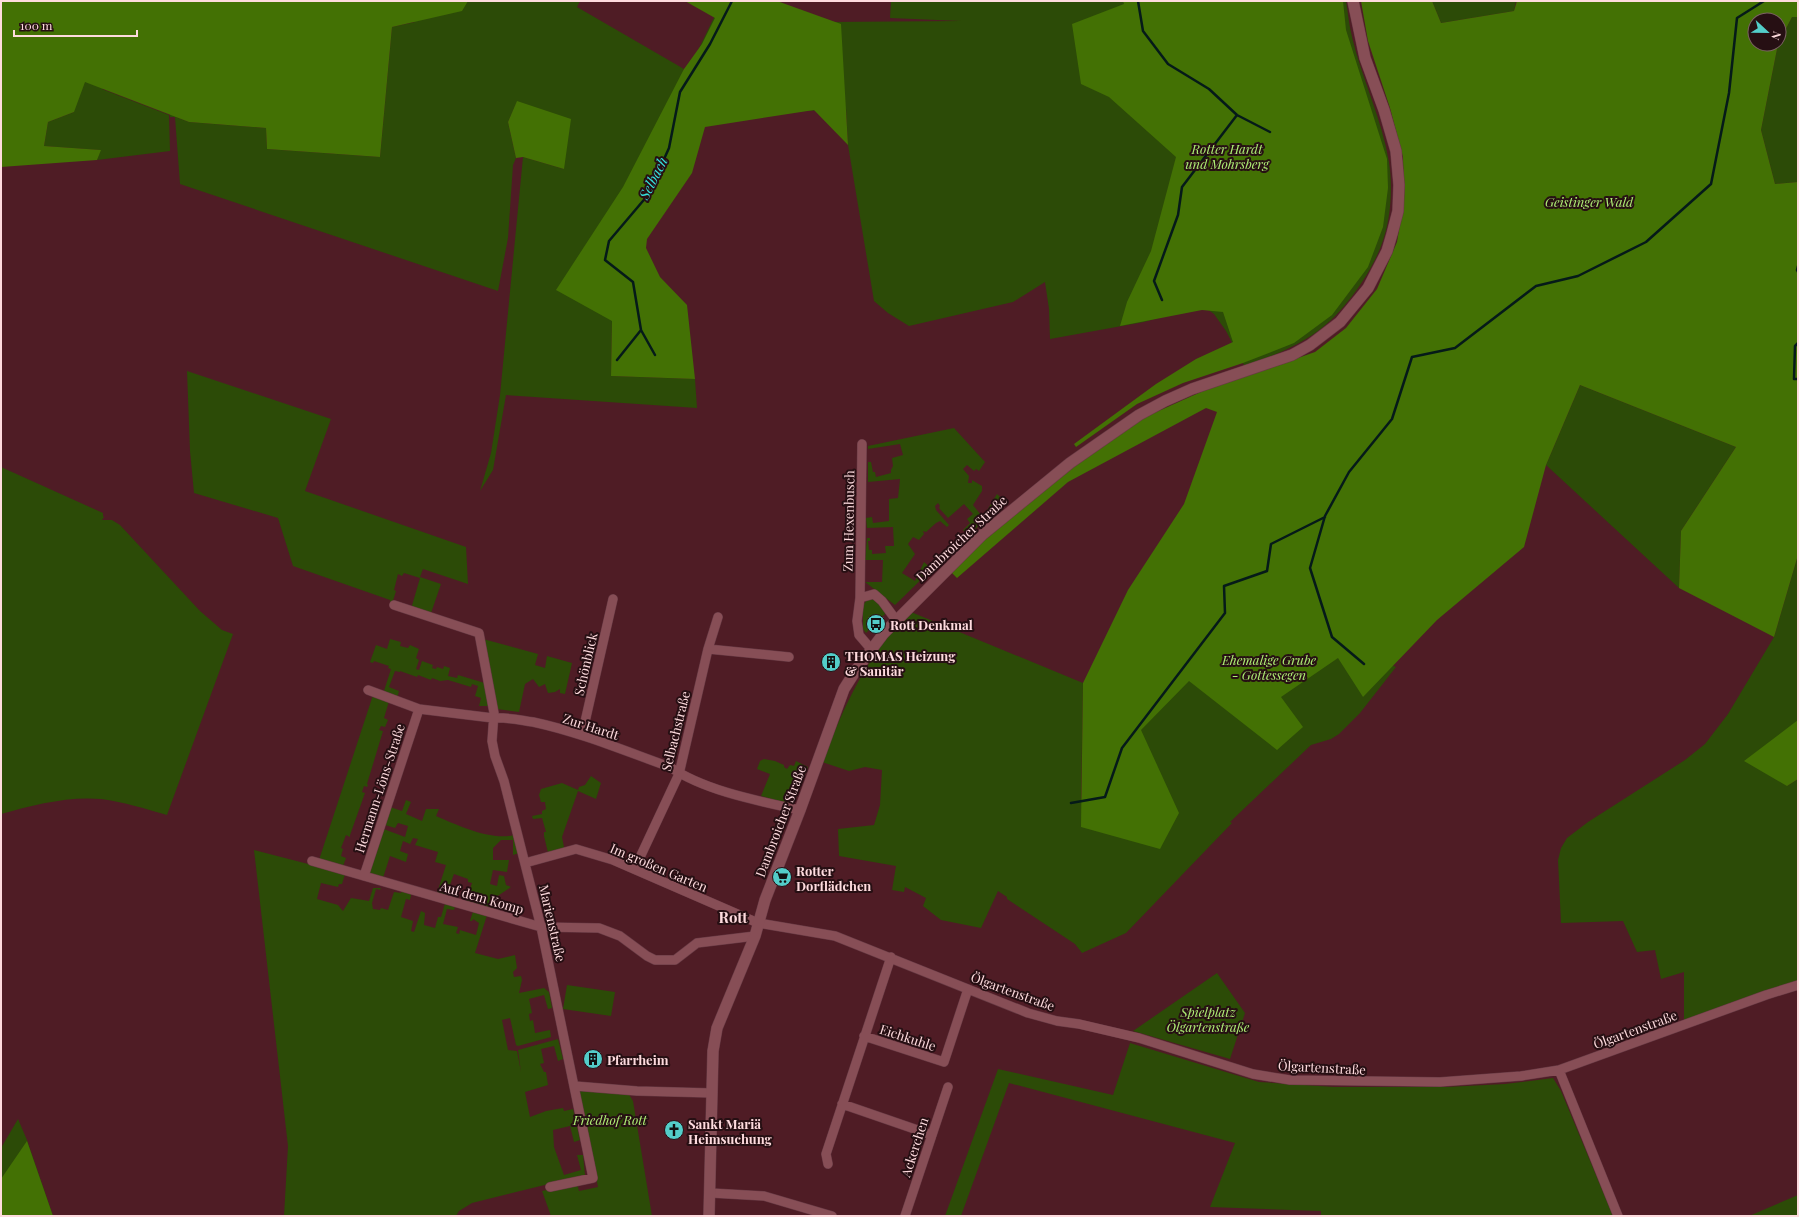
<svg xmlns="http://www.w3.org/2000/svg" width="1799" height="1217" viewBox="0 0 1799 1217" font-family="'Playfair Display',serif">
	<rect width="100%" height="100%" fill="#4f1c25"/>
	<path fill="#2c4b07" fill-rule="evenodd" d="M1,1h579l-3,6 107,62 -1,2h5l33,-68 -2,-2h46l61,21 135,-1 -71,-3 1,-17h455c2,12 3,24 6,36 10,42 30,82 37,125 4,26 2,59 -8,84 -11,29 -38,67 -63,85 -22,16 -48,26 -73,36l-19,-36 -12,-17 -7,-5 -9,-2 -54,15 -94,17 -1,-30 -4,-27 -32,20 -104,24 -21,-13 -14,-12 -26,-156 -2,-36 -142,7 -64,119 -28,86 -1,55 84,3 2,29 -191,-13 -13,75 -13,21 11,-38 9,-58 23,-238 41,12 -47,-67 -9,20 8,36 -3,7 -5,73 -10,53 -318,-107 -5,-67h-5v-29l-68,1 67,26 1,36 -73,9 3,-10 -56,-4 4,-24 26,-10zM415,22l-23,5 -12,130 -113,-8 -1,-21 -77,-6 -13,-5 191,-94z
		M1432,1h84l-2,10 -73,12z
		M1792,17h6v165l-23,2 -14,-54 17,-86z
		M1755,20l-368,643 9,4 -36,46 -21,21 -8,5 -20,6 -81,77 2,1 -106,110 -44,20 -7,-9 -68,-45v-2l-9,-6 -17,37 -40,-8 -18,-14 3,-8 -21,-11 -1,5 -12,-2 4,-24 -57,-10 -1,-27 36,-4 6,-20 2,-35 -17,-3 -16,4 -27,-9c22,-55 45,-109 89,-150l172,71 -2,117 8,-18z
		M187,371l144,48 -26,72 161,56 2,37 -45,-15 -3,8 21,7 -11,32 -19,-7 9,-31 -16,-5 -2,3 -4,-2 -4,16 2,1 -4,13 -2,-1v-3l-97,-34 -15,-48 -84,-25 -4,-42z
		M1580,385l156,62 -55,84 -2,57 -133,-123z
		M954,428l31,34 -6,9 -3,-2 -2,2 -7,-6 -4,4 6,7 -1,7h4v-3l10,6v5l-9,14 12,15 -17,16 -5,-6 7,-7 -3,-4 6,-5 -9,-10 -16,14 -9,-10 1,-2 -2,-3 -3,3 1,4 13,15 -2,2 -7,-6 -4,2 -10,9 -3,-1 1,3 -5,6 -6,-3 -5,7 7,10 -13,19 13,8 9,-19 8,7 -37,36 -30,-23h17l1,-22h-18l2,-22h3v3h-2l1,9h3v4l14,-1 -1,-7h9l-1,-19 -26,1 -1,-10 6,-1 1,6 16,-2v-22l9,-1 2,-19 -32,3v-20h3l2,10h2l1,5 15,-4v-3l2,-4 -1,-8 11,-3 -3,-11 -32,5v-3z
		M1,467l102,46v3l1,1 -2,3h10l8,5 80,86 22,19 11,4 -66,181c-21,-6 -43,-13 -66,-16 -33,-3 -68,6 -100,15z
		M997,494l8,8 -16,14 -3,-4z
		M1798,555v200l-11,31 11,-7v203l-114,39v-49l-23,7 -6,-29 -18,2 -14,-31 -62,2 -3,-63 3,-12 6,-10 21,-16 97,-62 20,-16 23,-30 46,-77z
		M873,599l8,6 5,8 -20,20 -3,-4v-24l4,-5z
		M390,639l11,3 -1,4 8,2 2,-3 9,4 -3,9 3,2 -3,9 3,1 3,-9 11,4 -1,3 4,1 1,-2 6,2 1,-3 6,2 -2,8 9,2 1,-3 30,9 4,22h-13l2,-8 -6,-2 3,-10 -6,-2 -1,3 -23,-7 -8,1 -8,-3 -1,2 -13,-5 -1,2 -17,-6v1l-5,-1 -6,16 10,4 -2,8 -14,-5 8,-25 -3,-1 1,-2 -15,-5 -1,2 -3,-1 6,-17 11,4z
		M483,639l55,15 -3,11 10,3 2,-12 25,7 -7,31 -5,-1v-4l-5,3 -7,1 -3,-9 -6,3 -6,-8 -8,5 -6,28 -22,-3z
		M374,692l16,6 -6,20 4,2 -3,7 -4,-1 -2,4 4,1 -16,53 1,1 -1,2 -3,-1 -2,6 3,1 -15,42v2l-4,-2 -5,13 2,1 -2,7 5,2 -4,11 4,2 -4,13h-3l-1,3 -17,-4 -4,16 21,6 5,6 8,-13 18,3 4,-13h8l-1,2 -4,-1 -4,14 1,6 7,1 1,-2 7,2 6,-18 7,1 2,-5 9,3 -2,9 -4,-1 -5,18 12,4 -2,10 3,1 7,-21 4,2 -1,12 11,3 3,-11h3l5,-17 10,3 -2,7 -7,-1 -4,15 15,3 -2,6 3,1 1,-4 16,5 3,-12 -6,-4 -1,2h-2l4,-13 14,4 -13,41 23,6 17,-4 2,13 -4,4 1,5 7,-1 1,4 -3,13 25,-5 5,4 3,16 -4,1 -4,-14 -15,4 3,14 -3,1 1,7 3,-1 2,13 15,-3 1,7 -33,9 -2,-1 -6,-27 -8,2 6,30 9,1 4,21 -3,-22 40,-11 5,20 -5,2 -4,-15 -13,3 3,14 -4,1 4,8h2l2,13 -23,7 5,25 16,-6 17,-3 1,3 9,-2 7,31 -6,2 -4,-16 -17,4 1,17 10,28 17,-5 -4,-15h6l2,20 -113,28 -13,8 -3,5h-172l4,-70 -34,-296 58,15 7,-5z
		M764,759l11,2 9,4v2l3,2 3,-4 4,1 2,-5 12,6 -15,38 -32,-9 9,-22 -13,-5 3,-8z
		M591,776l10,7 -5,16 -18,-8 -16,46 3,15 -16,5 -5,-21v-4h2l-4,-14 -9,1 -1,-3 10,-2v-3l4,-2 -1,-7h-4l-2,-7 2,-6 21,-6 16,7 1,-3 6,-2z
		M406,800l5,2 -5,12 16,7 4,-12h13l-3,7c21,9 55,25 78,19l8,17 -9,3v-15h-12l-8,8v12h16l-2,12 -14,-2 -3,14 7,2 2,-11 5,1 2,9 5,2 -15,10 -4,15 -27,-8 7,-21 -4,-1v-3l-14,-5 -9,24 -9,-2 10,-31 -11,-3 3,-10 -23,-7 3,-6 -5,-1 -3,6 -7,-3 -3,10 8,3 -2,8 -16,-6 -8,25 -17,-6 16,-47 24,9 3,-11 -10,-3 -3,5 -13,-4 5,-18 15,5z
		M1217,973l28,40 -15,46 -97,-28z
		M567,985l48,7 -4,24 -48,-7z
		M1130,1043l129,39 75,5h113l58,-3 48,-6 8,13 52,125h-292v-5l-111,-4 25,-64 -226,-60 -48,133h-16l53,-147 115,26z
		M583,1089l45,4 5,8 19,115h-101l-9,-25 35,-8 2,8 19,-4 -19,-94z
		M18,1119l9,21 26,76h-52v-68z
		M1798,1195v21h-49z"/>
	<path fill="#437104" d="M1,1h467l-6,10 -70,16 -12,130 -113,-8 -1,-21 -77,-6 -104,-40 -11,30 -26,10 -4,24 57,4 -4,10 -96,7z
		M685,1l36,1 1,-1h55l64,23 7,121 -34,-35 -109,17 -13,46 -45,66 -1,9 14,29 27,28 8,74 -84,-3 1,-55 -56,-31 67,-103 61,-118 18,-25 13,-26z
		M1123,1h220l3,29 41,129 1,29 -5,39 -15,40 -36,48 -38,28 -51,20 -60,20 -46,21 -61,43 -2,-3 82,-60 40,-25 37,-17 -10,-30 -21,-2 -82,16 7,-24 24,-51 25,-94 -67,-60 -28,-13 -9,-60 52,-20z
		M1361,1h71l9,22 73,-12 3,-10h281v16h-6l-13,25v-22h-24v24h23l-17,86 14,54 23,-2v373l-24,82 -95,-49 2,-57 55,-84 -156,-62 -34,80 -22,82 -87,73 -74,77 -25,-39 -57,39 22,30 -26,23 -88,-69 -48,49 38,83 -19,36 -79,-22 2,-144 45,-93 56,-86 33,-92 -11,-4 -138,74 -111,96 -7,-7 46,-44 103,-82 44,-27 60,-27 112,-39 31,-24 31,-39 20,-47 7,-42 -1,-43 -13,-49 -22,-67z
		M517,101l54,18 -7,50 -41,-12 -7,1 -8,-36z
		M1798,720v59l-11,7 -43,-25z
		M27,1141l26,75h-52v-37z"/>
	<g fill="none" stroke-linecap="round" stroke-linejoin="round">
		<path stroke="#051a19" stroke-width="2.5" d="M1138,1l5,30 25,33 41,25 28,26 33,17
			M1798,266l-1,4 1,2
			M1162,300l-8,-19 24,-66 4,-28 55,-72
			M641,330l14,25
			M1798,343l-3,3 -1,33h4
			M617,360l24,-30 -8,-48 -28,-22 4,-19 39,-46 21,-47 11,-56 30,-48 22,-43
			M1364,664l-32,-27 -22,-69 15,-52 24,-44 43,-53 20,-62 43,-9 81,-62 42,-10 68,-34 65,-58 18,-91 8,-75 27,-17
			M1071,803l34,-6 17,-49 103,-135 -1,-27 43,-15 4,-27 54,-27"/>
		<g stroke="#673a44" stroke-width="10">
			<path id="minor" d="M860,598l2,-154
				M394,605l85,28 15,80 -2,28 3,15 9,25 37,146 52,251 -43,9
				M708,649l81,8
				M871,649l-12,-14 -2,-14 3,-23 14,-4 8,7 14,19
				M368,690l51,19 74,9c14,-1 26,2 40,4 47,10 92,29 137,45 35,24 89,34 130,43
				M582,735l31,-136
				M312,861l229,66 58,1 21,8 27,20 8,4h20l22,-17 58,-7
				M525,863l51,-14 37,11 145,63 77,13 193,77 29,8 22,3 60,14 114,36 37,6 150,2 81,-6 38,-6 207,-75 32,-10
				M635,868l44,-94 29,-125 10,-32
				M364,876l55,-167
				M864,1036l80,26 24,-73
				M1559,1070l59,146
				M575,1086l62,5 75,2
				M842,1104l90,31
				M828,1164l-2,-10 65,-197
				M711,1193l53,3 68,20
				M905,1216l43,-129"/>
		</g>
		<g stroke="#673a44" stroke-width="12">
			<path id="tertiary" d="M709,1216l4,-165 4,-23 38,-92 10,-36 35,-90 44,-121 12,-19 28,-37 98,-98 88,-72 69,-48 26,-14 27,-12 100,-34 18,-10 30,-23 28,-34 19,-37 5,-17 6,-23 1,-26 -3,-34 -12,-41 -19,-52 -12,-57"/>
		</g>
		<use href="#minor" stroke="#874e56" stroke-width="9"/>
		<use href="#tertiary" stroke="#874e56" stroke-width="11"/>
	</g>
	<defs>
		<g id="bus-disc" transform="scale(1)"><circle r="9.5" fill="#53cdc9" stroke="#260f13"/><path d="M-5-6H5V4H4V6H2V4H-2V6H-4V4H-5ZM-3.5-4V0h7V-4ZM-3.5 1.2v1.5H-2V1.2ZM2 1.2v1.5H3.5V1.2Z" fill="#111"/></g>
		<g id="building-disc" transform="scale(1)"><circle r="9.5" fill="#53cdc9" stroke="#260f13"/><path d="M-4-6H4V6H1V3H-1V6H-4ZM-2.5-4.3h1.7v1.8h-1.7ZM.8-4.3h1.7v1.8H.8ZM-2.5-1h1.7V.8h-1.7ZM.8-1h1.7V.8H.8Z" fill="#111"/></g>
		<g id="supermarket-disc" transform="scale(1)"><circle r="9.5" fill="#53cdc9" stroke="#260f13"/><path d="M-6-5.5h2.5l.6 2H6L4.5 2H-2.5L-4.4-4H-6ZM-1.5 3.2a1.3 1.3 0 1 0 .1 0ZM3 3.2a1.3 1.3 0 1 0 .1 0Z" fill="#111"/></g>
		<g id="church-disc" transform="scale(1)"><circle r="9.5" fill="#53cdc9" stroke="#260f13"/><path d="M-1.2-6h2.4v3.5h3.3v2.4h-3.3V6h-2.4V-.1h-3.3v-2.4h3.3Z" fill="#111"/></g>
	</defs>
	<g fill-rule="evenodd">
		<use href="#bus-disc" x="876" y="624"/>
		<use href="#building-disc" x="831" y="662"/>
		<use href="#supermarket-disc" x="782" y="877"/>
		<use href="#building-disc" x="593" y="1059"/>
		<use href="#church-disc" x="674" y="1130"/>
	</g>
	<g text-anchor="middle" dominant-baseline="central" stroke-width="4" stroke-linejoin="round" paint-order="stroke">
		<g font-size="13" font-style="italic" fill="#aeee75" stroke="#260f13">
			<text x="1227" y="148">Rotter Hardt<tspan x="1227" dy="15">und Mohrsberg</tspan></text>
			<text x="1589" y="201">Geistinger Wald</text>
			<text x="1269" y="659">Ehemalige Grube<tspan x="1269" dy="15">- Gottessegen</tspan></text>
			<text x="1208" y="1011">Spielplatz<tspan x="1208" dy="15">Ölgartenstraße</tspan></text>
			<text x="610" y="1119">Friedhof Rott</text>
		</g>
		<g font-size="13" fill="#fedbde" stroke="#260f13">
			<text transform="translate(848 521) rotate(-89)">Zum Hexenbusch</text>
			<text transform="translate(961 538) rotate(-43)">Dambroicher Straße</text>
			<text transform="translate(585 664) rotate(-77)">Schönblick</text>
			<text transform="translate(591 726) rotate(18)">Zur Hardt</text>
			<text transform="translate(675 731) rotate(-76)">Selbachstraße</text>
			<text transform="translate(379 788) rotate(-72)">Hermann-Löns-Straße</text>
			<text transform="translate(780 821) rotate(-69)">Dambroicher Straße</text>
			<text transform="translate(659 867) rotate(23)">Im großen Garten</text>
			<text transform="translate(482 897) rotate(16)">Auf dem Komp</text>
			<text transform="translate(553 923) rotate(77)">Marienstraße</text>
			<text transform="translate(1013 991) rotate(20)">Ölgartenstraße</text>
			<text transform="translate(1635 1029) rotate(-20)">Ölgartenstraße</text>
			<text transform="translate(908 1037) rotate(18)">Eichkuhle</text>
			<text transform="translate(1322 1067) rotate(3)">Ölgartenstraße</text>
			<text transform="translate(914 1147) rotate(-72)">Ackerchen</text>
		</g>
		<g font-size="13" font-weight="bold" fill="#fedbde" stroke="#260f13" text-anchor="start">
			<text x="890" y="624">Rott Denkmal</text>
			<text x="845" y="655">THOMAS Heizung<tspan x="845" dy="15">&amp; Sanitär</tspan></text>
			<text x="796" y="870">Rotter<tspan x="796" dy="15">Dorflädchen</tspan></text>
			<text x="607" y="1059">Pfarrheim</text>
			<text x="688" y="1123">Sankt Mariä<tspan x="688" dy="15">Heimsuchung</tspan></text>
		</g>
		<g font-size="14" font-style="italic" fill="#36e2dd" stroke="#260f13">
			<text transform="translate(653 178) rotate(-63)">Selbach</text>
		</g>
		<g font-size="15" font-weight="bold" fill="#fedbde" stroke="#260f13">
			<text x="733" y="917">Rott</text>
		</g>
	</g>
	<rect width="1799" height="1217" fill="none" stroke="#fedbde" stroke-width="4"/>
	<g transform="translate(1767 32) rotate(112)"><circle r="19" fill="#260f13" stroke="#7c6164"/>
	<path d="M0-3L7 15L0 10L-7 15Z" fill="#53cdc9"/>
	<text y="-6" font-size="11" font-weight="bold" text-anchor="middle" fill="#fedbde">N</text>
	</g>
	<path d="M14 30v6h123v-6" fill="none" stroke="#fedbde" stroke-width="2"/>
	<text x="20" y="30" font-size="12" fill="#fedbde" stroke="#260f13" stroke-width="3" paint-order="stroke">100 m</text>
</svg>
